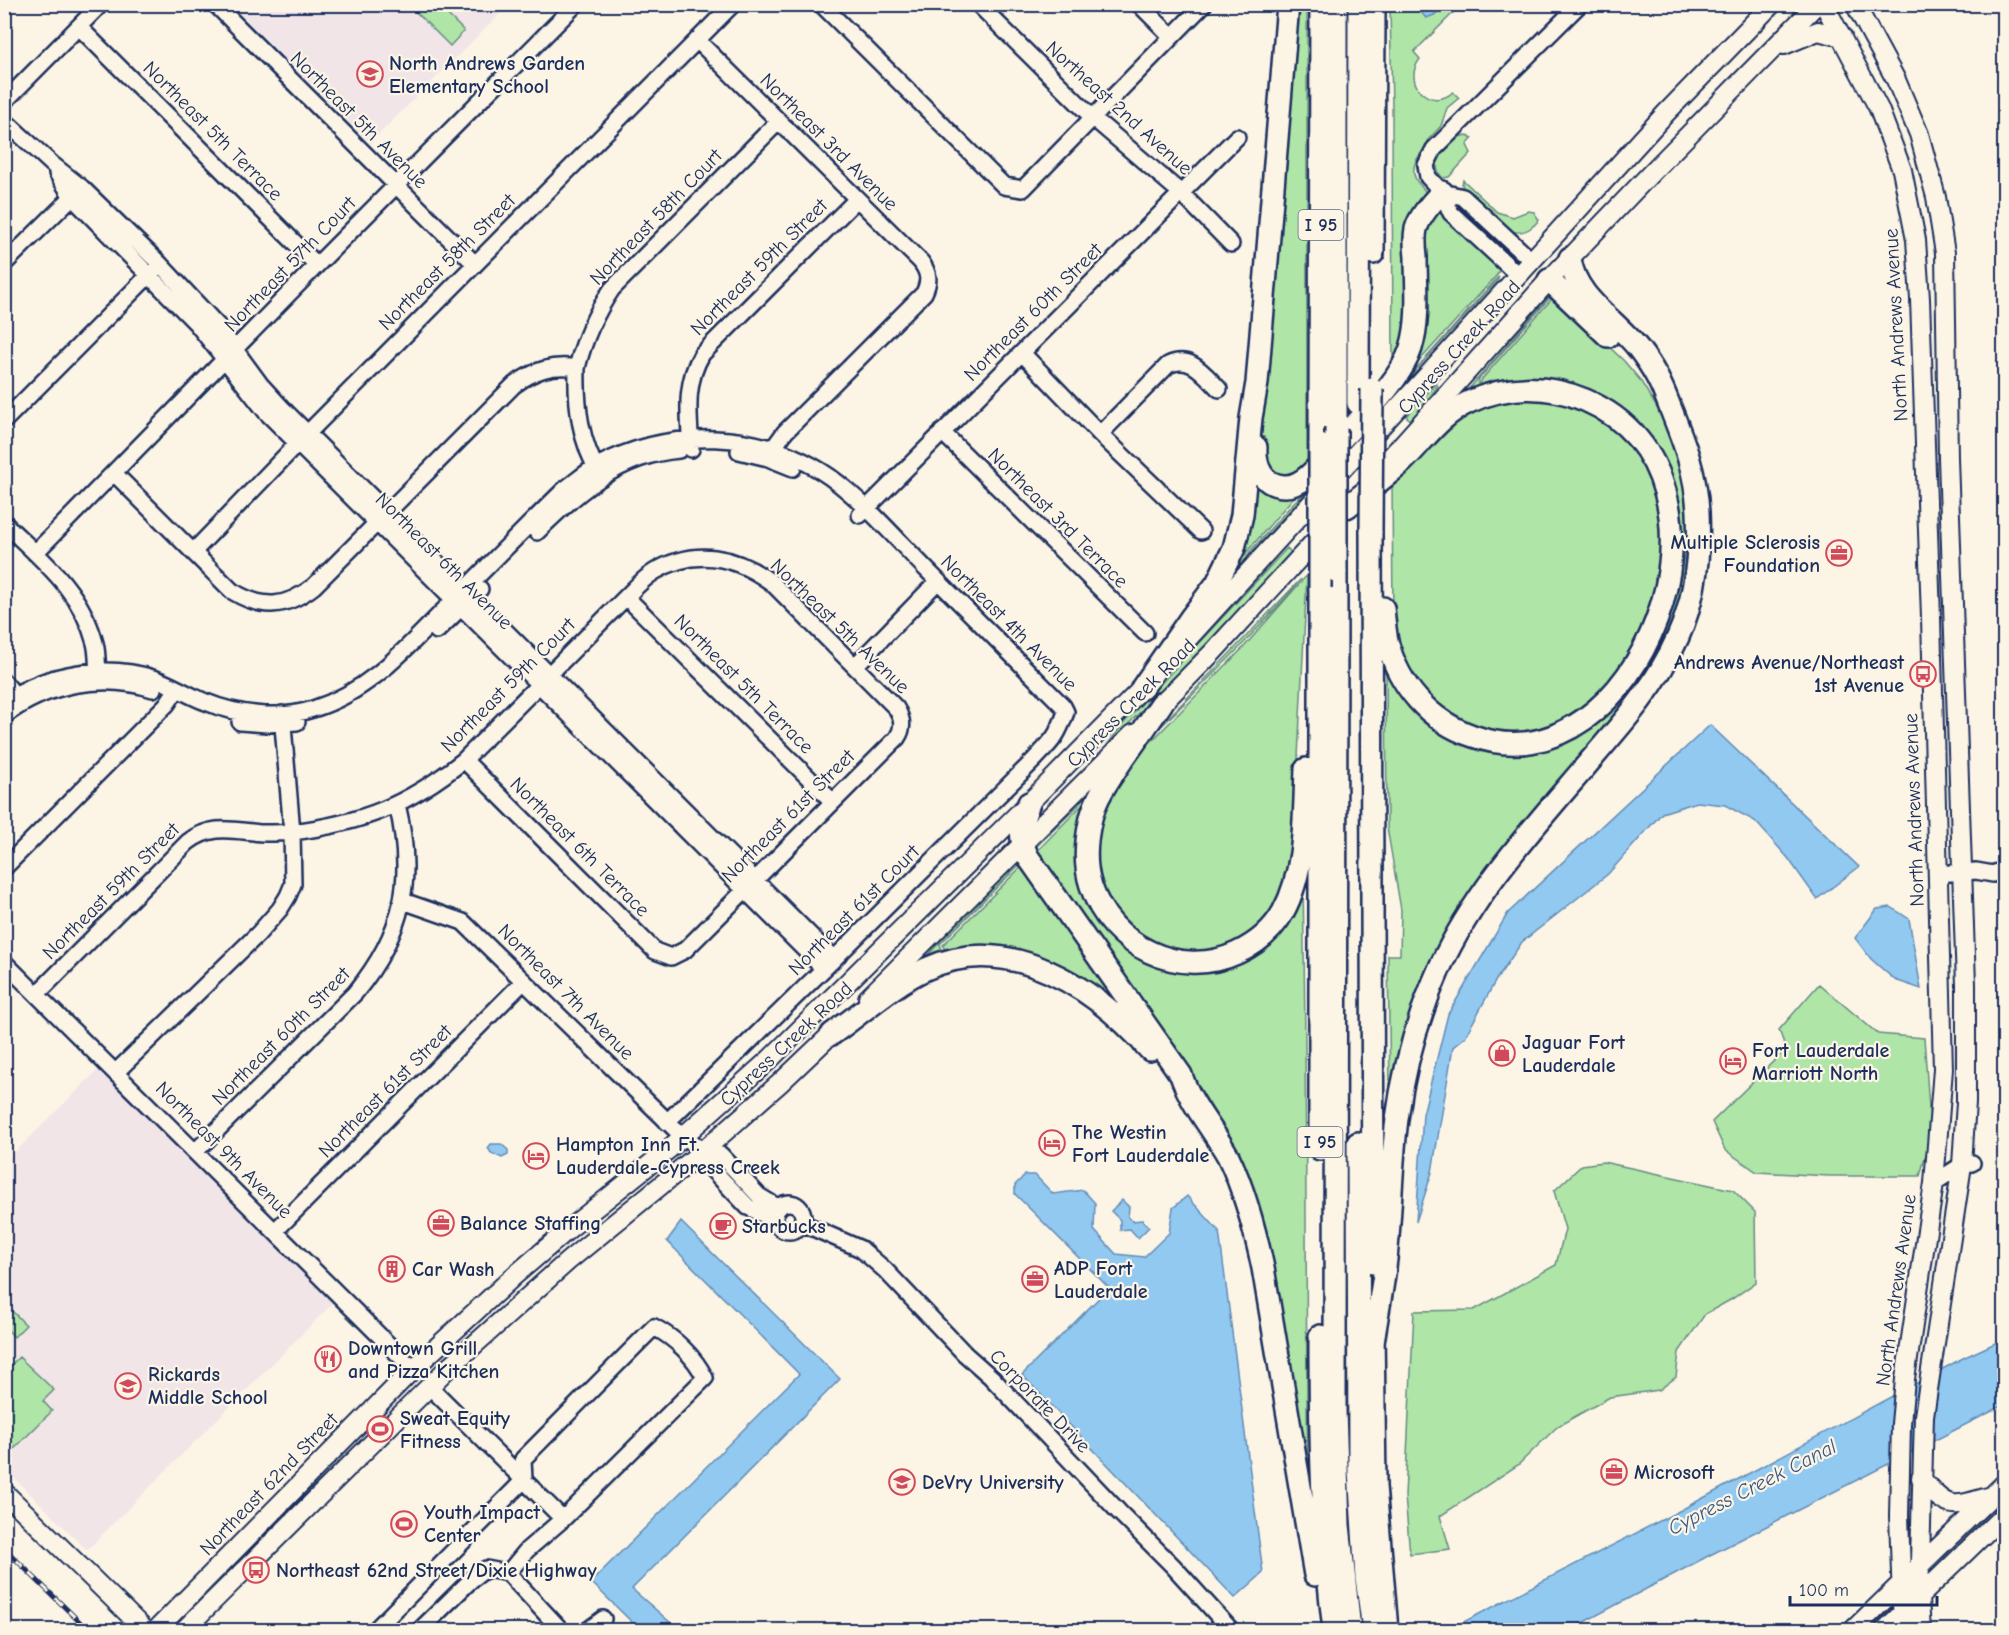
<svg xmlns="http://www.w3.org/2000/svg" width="2009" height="1635" viewBox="0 0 2009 1635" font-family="'Comic Neue',sans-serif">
	<rect width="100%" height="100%" fill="#fcf5e5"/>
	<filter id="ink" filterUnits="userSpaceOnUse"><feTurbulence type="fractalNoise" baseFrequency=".0167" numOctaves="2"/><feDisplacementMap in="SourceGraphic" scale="12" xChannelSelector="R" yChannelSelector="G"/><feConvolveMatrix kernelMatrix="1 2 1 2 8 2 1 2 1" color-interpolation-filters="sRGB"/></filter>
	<g filter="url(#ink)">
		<path fill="#f1e5e8" d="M231,5h278l-139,138z
			M99,1069l234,234 -246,247 -82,-81 -1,-306z"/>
		<path fill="#afe5a7" stroke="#658a82" stroke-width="1.5" d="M409,5h29l26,26 -14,15z
			M1293,5h14v462l-7,8 -26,2 -14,-23 19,-216z
			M1390,5h25l3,5 16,5 11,-10h16l-47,47 6,7c-19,24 11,53 33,33l6,6 -12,10 -6,18 -13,14 2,3c-12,12 -24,27 -10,42 3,4 6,6 9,11l-21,139 -15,35 -1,-261z
			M1467,135l6,3 -6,7 4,8 -22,24 -6,1c-14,-12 0,-34 14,-40 3,-2 7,-2 10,-3z
			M1463,180l34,32 16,5 15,-6 6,1 5,8c-9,11 -19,16 -33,9l-42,-38 -2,-7z
			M1459,203l53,49 -1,2 -4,1 -51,-46v-5z
			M1438,209l59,54 3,5 -3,7 -84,93 9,-135z
			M1499,276l-2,5 -95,104z
			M1552,293l1,1 -74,85 -1,6 3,8 -20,5z
			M1555,295l69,66 16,19 27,44 18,47 5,85 -12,62 -29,58 -157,192 -99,225h-3l-2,-138h12l1,-45 -14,-83 -1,-162 26,38 119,44 95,-62 50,-165 -69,-115 -124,-14 -3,-7 2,-5z
			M1436,384l2,2 -27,35 -5,-5z
			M1533,394l68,20 52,56 13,79 -25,92 -46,63 -53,29h-58l-37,-18 -33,-34 -18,-38 -3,-25 -1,-136 60,-61 35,-17z
			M1252,478l53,12 -13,9 -46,54 -5,3z
			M1306,492l-78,87 10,-19 9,-5 48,-54z
			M1287,548l5,5 -103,111 -82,81 17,-22z
			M1307,575l-13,263 -5,35 -11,30 -14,23 -53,30 -63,-10 -40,-37 -16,-57 10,-40 27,-48 114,-116z
			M1301,579l-14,17 -46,50 -114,115z
			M1097,784l-7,22 -10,-2 -47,46 -1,-1z
			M1080,807l9,2 -6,32 40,101 98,21 82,-78c4,199 2,399 5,598l-66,-314 -24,-51 -16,-26 -167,-239z
			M1021,860l1,2 -82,82 4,14 -23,5 24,-27z
			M1024,864l123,173 -63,-53 -138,-28 -3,-11z
			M1819,984l59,50 46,4 7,97 -11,41h-91l-72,-4 -32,-22 -13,-28 74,-73 -7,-19z
			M1603,1162l130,28 22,22 1,70 -24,17 -27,15 -26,38 -3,25 -17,13 -49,7 -52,29 -40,39 -78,51 10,33 -40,5 -5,-58 9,-185 60,-1 82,-45 9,-36 -11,-38 28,-26z
			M4,1303l22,22 -12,12 -9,-10z
			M19,1357l35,33 -11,11 9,10 -44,44 -4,-3 1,-81z"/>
		<path fill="#92c9f1" stroke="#628bb6" stroke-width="1.5" d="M1415,5h30l-11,10 -8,3z
			M1710,725l149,142 -42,32 -29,-41 -33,-37 -30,-16 -28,-3 -35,11 -54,61 -86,68 -26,38 -31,57 -12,10 -21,125 -16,50 7,-108 25,-100 60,-101z
			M1891,907l18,12 12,70 -26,-9 -24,-21 -16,-21 22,-29z
			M491,1144h10l7,6v5l-6,3 -11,-5 -3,-5z
			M1025,1175h10l18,19 30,-4 12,13 -1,27 22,24 28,3 25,-24 4,-25 14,-12 32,35 44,342 -28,25 -213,-223 87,-87 -94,-94v-9z
			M1122,1200l7,7 -1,10 4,4 10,-1 7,7 -11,11 -8,-9 -10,1v-10l-9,-9z
			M681,1222l159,157 -208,210 47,41h-39l-49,-48 208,-208 -132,-133z
			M2004,1339v66l-294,150 -141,75h-121l233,-120 282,-152z"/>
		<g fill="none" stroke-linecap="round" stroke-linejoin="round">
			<g stroke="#1b2f5e" stroke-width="20">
				<path id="minor" d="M215,4l260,260
					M821,4l183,182 19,3 181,-185
					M978,4l114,113 89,76 50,51
					M1139,4l33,33
					M79,27l238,238
					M697,40l224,222c8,11 9,19 3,31l-139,139 -16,22
					M4,102l97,-98
					M4,120l49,45 29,23 78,76 57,61 43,59 21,23 553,552
					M57,173l15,24 125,127 70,89 557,556
					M1442,192l21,5 69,64
					M4,264l68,-67
					M1518,275l-67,-62 -9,-21 -14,-15 -2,-12 8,-16 146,-145
					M1022,353l78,81 101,97
					M577,368c-1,38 3,74 23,107
					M4,421l152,-153
					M942,432l203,201
					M1100,434l68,-69c23,-11 36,9 51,24
					M691,449c-2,-34 -7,-65 11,-95l155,-155
					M739,451l29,7 25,10
					M114,473l118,118c31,19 54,17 82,-5l200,-201c21,-15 38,-21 63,-17 7,-29 18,-54 35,-79l167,-168
					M860,515l377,-378
					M4,523c38,37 77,67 91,120 3,11 2,25 3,36
					M537,532c40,-40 83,-77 142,-82
					M193,552l104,-108 436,-440
					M35,553l282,-288 259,-261
					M626,597l206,204
					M437,631l43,-42
					M855,666l83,-85
					M4,682l11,13 5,9
					M4,702c44,-30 102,-39 152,-23 17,6 33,17 50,23 31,13 74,18 107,7 58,-18 94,-62 135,-103 39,-39 77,-78 116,-116 11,-8 21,-17 33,-24 74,-39 164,-37 233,11 36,26 67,63 98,94 45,45 90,90 135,135l3,6c-9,25 -13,28 -31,47l-201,200 -167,163
					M4,716c43,-32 98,-43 149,-27
					M240,722l27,2 30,-2
					M4,868l163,-164 10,-15
					M1938,874l38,-3 17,3 11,-5
					M403,901l60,21 211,206 29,23 18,4 38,41 20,12
					M4,962l409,407
					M37,994l151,-152c25,-19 46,-11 75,-9 10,0 20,0 29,-1l-10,-118
					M116,1072l142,-138 22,-25 8,-13 5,-12 -1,-52c71,-9 116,-27 172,-72l162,-163c9,-9 18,-19 28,-25 41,-25 82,-16 118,11l124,125c7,11 8,20 1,30l-212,212 -14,7 -16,-6 -191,-191
					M196,1151l159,-158c49,-60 60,-114 42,-189
					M703,1151l6,15 39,41 27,13
					M1934,1183l28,-18 10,-2
					M775 1217a14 14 0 1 1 28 0a14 14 0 1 1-28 0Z
					M802,1223l59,26 24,21 80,84 26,23 128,135 54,54 58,64
					M275,1231l249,-250
					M429,1386l134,133
					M375,1630l149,-150 -1,-21 131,-132c21,11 41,30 51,51l-142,141 -36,31 -19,23
					M420,1630l51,-50 15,-11 22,4 53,57
					M588,1630l15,-11"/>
			</g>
			<g stroke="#1b2f5e" stroke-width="22">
				<path id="major" d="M1824,4l55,105 23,61 14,70 4,59 11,319 12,451 -9,114 -29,196 -4,45 -2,92 4,114
					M1855,4l41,76 23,54 17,63 9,56 3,205 18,527v117l-4,63 -38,251 -5,182 2,32
					M1784,45l34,-14 24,6
					M1371,479l178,-199 105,-110 163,-166
					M1174,654l492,-541 106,-109
					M1152,714l61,-62 113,-123
					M868,998l265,-264
					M1921,1478c26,32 30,30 67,19
					M4,1492l141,138
					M156,1630l257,-261 101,-93 56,-48 99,-79 101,-90 259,-256 122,-124
					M184,1630l262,-260 122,-109 135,-110 77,-68 62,-59
					M1853,1630l151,-146
					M1885,1630l119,-115"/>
			</g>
			<g stroke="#1b2f5e" stroke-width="26">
				<path id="highway" d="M1373,253l1,-249
					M1549,280l59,56
					M1358,403l1,-399
					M1336,428v-424
					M1320,445l1,-441
					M1256,447c-1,19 6,38 28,39 21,1 37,-24 49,-38 25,-28 67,-65 78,-100 9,-29 5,-62 5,-91 -1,-9 -2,-19 0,-28 4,-14 16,-27 26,-37
					M1347,507c17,-14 35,-27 52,-42 25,-23 38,-48 70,-63 37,-17 78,-18 116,-2 178,77 51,395 -112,336 -44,-15 -74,-50 -86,-95 -2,-10 -3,-22 -4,-33
					M1371,531l2,732
					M1336,571l-1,840 4,114 11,105
					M1142,688l50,-72 25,-33 17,-35 8,-33 9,-97 6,-35 31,-379
					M1162,703c-13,19 -26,38 -39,56 -13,19 -26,36 -32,59 -5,21 -7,47 0,68 19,59 88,94 146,67 19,-9 36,-23 46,-41 23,-42 21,-96 23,-143
					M1029,803c-9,22 -11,33 -1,54l153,218c10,30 32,54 47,81 17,35 27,74 35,112l52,307
					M832,1034c30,-21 61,-50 94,-65 83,-39 171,20 224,81
					M1358,1143l1,327 7,107 7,53
					M1320,1149v-561
					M1373,1330l2,156 12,144
					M1320,1336c0,99 2,196 14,294
					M1373,1343c4,-28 10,-56 13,-84 5,-46 5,-93 11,-140 7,-53 21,-103 43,-152 36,-78 95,-141 150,-206 34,-39 67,-76 88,-124 17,-38 22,-83 20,-125 -2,-39 -14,-70 -28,-105 -9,-24 -16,-38 -32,-59 -23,-29 -64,-51 -68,-90"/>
			</g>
			<use href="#minor" stroke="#fcf5e5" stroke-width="15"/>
			<use href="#major" stroke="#fcf5e5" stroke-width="18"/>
			<use href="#highway" stroke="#fcf5e5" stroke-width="21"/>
			<g stroke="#1b2f5e" stroke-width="5">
				<path id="rail" d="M4,1548l84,82"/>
			</g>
			<use href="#rail" stroke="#fcf5e5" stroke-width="3" stroke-dasharray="9" stroke-linecap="butt"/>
			<g stroke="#1b2f5e" stroke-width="26" stroke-linecap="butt">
				<path id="highway-bridge" d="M1371,531l1,-142
					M1336,571v-143
					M1320,588v-143"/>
			</g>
			<use href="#highway-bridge" stroke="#fcf5e5" stroke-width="21"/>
		</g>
	</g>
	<defs>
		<g id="school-ring" transform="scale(1.35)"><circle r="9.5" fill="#fcf5e5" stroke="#d1495b" stroke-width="1.5"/><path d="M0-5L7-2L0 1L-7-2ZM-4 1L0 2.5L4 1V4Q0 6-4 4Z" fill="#d1495b"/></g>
		<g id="office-ring" transform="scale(1.35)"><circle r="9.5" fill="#fcf5e5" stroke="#d1495b" stroke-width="1.5"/><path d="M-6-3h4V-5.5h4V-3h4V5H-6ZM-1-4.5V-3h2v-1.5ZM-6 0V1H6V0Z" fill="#d1495b"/></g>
		<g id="bus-ring" transform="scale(1.35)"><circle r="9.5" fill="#fcf5e5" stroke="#d1495b" stroke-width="1.5"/><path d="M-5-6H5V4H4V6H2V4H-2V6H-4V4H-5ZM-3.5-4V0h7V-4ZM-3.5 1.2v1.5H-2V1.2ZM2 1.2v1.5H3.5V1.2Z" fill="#d1495b"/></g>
		<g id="shop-ring" transform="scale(1.35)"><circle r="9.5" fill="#fcf5e5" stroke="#d1495b" stroke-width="1.5"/><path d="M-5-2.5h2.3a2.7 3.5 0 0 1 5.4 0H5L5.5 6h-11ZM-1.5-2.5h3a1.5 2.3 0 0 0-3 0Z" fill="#d1495b"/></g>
		<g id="hotel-ring" transform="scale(1.35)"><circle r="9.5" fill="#fcf5e5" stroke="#d1495b" stroke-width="1.5"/><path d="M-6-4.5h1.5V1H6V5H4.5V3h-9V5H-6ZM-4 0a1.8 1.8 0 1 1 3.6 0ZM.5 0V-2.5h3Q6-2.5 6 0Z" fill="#d1495b"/></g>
		<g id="cafe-ring" transform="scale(1.35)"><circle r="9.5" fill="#fcf5e5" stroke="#d1495b" stroke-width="1.5"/><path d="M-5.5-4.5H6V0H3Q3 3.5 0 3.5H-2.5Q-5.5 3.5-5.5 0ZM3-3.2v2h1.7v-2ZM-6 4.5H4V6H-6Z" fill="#d1495b"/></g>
		<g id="building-ring" transform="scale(1.35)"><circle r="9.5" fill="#fcf5e5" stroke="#d1495b" stroke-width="1.5"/><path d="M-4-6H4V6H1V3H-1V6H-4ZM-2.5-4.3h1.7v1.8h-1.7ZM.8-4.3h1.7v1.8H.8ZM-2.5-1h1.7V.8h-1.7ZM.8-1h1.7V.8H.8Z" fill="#d1495b"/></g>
		<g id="restaurant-ring" transform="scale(1.35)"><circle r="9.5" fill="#fcf5e5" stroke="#d1495b" stroke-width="1.5"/><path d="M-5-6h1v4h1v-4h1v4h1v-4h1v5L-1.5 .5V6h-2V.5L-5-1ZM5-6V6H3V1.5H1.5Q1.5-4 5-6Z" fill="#d1495b"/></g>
		<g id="stadium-ring" transform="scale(1.35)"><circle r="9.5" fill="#fcf5e5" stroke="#d1495b" stroke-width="1.5"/><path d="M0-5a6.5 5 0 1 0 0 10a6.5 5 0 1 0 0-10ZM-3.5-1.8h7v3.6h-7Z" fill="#d1495b"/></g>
		<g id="university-ring" transform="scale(1.35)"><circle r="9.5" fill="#fcf5e5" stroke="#d1495b" stroke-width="1.5"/><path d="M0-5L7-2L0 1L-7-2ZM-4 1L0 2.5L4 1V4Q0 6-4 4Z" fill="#d1495b"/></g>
	</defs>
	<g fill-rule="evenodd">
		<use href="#school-ring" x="370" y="74"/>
		<use href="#office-ring" x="1839" y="553"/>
		<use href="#bus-ring" x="1923" y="674"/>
		<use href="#shop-ring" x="1502" y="1053"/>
		<use href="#hotel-ring" x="1733" y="1061"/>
		<use href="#hotel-ring" x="1052" y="1143"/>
		<use href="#hotel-ring" x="536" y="1156"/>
		<use href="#office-ring" x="441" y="1223"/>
		<use href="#cafe-ring" x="723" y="1226"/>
		<use href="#building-ring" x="392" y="1269"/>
		<use href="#office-ring" x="1035" y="1279"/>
		<use href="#restaurant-ring" x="328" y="1359"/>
		<use href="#school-ring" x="128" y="1386"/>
		<use href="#stadium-ring" x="380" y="1429"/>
		<use href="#office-ring" x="1614" y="1472"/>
		<use href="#university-ring" x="902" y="1482"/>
		<use href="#stadium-ring" x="404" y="1524"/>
		<use href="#bus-ring" x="256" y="1570"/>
	</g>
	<g text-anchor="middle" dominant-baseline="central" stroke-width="4.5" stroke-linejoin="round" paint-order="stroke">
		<g fill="#fcf5e5" stroke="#5e6a86" stroke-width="1.5">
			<rect x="1298.5" y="210" width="45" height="30" rx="4.5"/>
			<rect x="1297.5" y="1127" width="45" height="30" rx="4.5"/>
		</g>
		<g font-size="18" font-weight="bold" fill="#1b2f5e">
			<text x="1321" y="225">I 95</text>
			<text x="1320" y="1142">I 95</text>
		</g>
		<g font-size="20" font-weight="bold" fill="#1b2f5e" stroke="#fcf5e5" text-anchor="start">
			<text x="389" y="63">North Andrews Garden<tspan x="389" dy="23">Elementary School</tspan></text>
			<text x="1820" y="542" text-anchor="end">Multiple Sclerosis<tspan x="1820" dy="23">Foundation</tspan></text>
			<text x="1904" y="662" text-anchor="end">Andrews Avenue/Northeast<tspan x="1904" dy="23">1st Avenue</tspan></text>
			<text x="1522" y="1042">Jaguar Fort<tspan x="1522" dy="23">Lauderdale</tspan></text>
			<text x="1752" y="1050">Fort Lauderdale<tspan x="1752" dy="23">Marriott North</tspan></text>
			<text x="1072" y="1132">The Westin<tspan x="1072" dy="23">Fort Lauderdale</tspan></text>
			<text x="556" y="1144">Hampton Inn Ft.<tspan x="556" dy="23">Lauderdale-Cypress Creek</tspan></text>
			<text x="460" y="1223">Balance Staffing</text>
			<text x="742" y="1226">Starbucks</text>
			<text x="1054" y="1268">ADP Fort<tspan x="1054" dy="23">Lauderdale</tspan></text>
			<text x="412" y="1269">Car Wash</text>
			<text x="348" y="1348">Downtown Grill<tspan x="348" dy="23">and Pizza Kitchen</tspan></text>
			<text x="148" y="1374">Rickards<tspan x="148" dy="23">Middle School</tspan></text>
			<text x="400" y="1418">Sweat Equity<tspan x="400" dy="23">Fitness</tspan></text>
			<text x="1634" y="1472">Microsoft</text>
			<text x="922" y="1482">DeVry University</text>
			<text x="424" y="1512">Youth Impact<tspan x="424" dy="23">Center</tspan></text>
			<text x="276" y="1570">Northeast 62nd Street/Dixie Highway</text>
		</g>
		<g font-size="20" fill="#1b2f5e" stroke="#fcf5e5">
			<text transform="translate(1119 108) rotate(42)">Northeast 2nd Avenue</text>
			<text transform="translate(359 120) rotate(45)">Northeast 5th Avenue</text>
			<text transform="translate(213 131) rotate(45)">Northeast 5th Terrace</text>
			<text transform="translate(829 142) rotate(45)">Northeast 3rd Avenue</text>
			<text transform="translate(656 217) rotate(-46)">Northeast 58th Court</text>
			<text transform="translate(447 262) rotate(-45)">Northeast 58th Street</text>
			<text transform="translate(290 264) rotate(-46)">Northeast 57th Court</text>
			<text transform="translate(759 267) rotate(-45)">Northeast 59th Street</text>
			<text transform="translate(1033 312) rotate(-45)">Northeast 60th Street</text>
			<text transform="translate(1896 325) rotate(-93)">North Andrews Avenue</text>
			<text transform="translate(1459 347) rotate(-48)">Cypress Creek Road</text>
			<text transform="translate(1058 518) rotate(45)">Northeast 3rd Terrace</text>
			<text transform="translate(444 561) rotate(45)">Northeast 6th Avenue</text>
			<text transform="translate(1009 623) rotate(45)">Northeast 4th Avenue</text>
			<text transform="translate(840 626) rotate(44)">Northeast 5th Avenue</text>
			<text transform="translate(744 684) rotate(45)">Northeast 5th Terrace</text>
			<text transform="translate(508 685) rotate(-45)">Northeast 59th Court</text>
			<text transform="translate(1131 703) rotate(-45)">Cypress Creek Road</text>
			<text transform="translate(1914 810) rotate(-92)">North Andrews Avenue</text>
			<text transform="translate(788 816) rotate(-45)">Northeast 61st Street</text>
			<text transform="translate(580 847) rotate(45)">Northeast 6th Terrace</text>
			<text transform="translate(111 891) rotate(-45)">Northeast 59th Street</text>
			<text transform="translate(854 910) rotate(-45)">Northeast 61st Court</text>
			<text transform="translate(566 992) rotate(45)">Northeast 7th Avenue</text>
			<text transform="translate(281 1036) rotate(-45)">Northeast 60th Street</text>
			<text transform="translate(786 1044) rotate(-43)">Cypress Creek Road</text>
			<text transform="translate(385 1091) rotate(-45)">Northeast 61st Street</text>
			<text transform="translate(224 1150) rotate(45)">Northeast 9th Avenue</text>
			<text transform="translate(1896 1290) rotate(-82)">North Andrews Avenue</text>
			<text transform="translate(1040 1401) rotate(46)">Corporate Drive</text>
			<text transform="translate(269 1484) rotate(-46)">Northeast 62nd Street</text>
		</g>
		<g font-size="21" font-style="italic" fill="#395683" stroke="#fcf5e5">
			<text transform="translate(1752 1487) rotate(-27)">Cypress Creek Canal</text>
		</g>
	</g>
	<rect width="2009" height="1635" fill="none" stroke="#fcf5e5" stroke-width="24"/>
	<rect x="12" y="12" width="1985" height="1611" fill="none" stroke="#1b2f5e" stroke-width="2" filter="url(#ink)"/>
	<path d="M1790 1596v9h147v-9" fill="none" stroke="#1b2f5e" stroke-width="3"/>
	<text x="1799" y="1596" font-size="18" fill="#1b2f5e" stroke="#fcf5e5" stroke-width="4.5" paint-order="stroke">100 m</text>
</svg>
